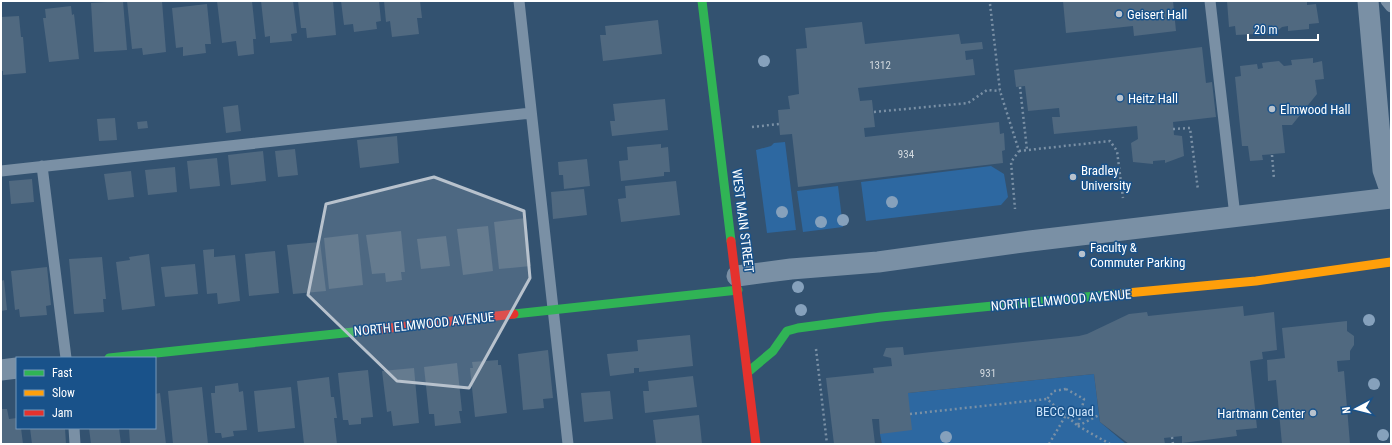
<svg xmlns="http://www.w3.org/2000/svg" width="1392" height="445" viewBox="0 0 1392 445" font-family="'Roboto Condensed',sans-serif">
	<rect width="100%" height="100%" fill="#335270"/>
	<path fill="#2d68a1" d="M785,142l11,88 -29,3 -11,-83 15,-4 3,-3z
		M991,166l13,8 4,23 -7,8 -135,16 -5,-39z
		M838,186l5,41 -40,5 -6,-41z
		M1094,374l6,48 26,22h-244l-2,-10 28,-41z"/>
	<path fill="#506980" d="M123,1l4,49 -33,2 -3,-49z
		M127,1h35l4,51 -23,3 -1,-7 -10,1z
		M217,1h35l4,38h-3l1,15 -16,2 -2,-15 -14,2z
		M261,1h32l4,32 -6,1 1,7 -22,2v-7l-5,1z
		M298,1h35l3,34 -29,3 -1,-10h-5z
		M341,1h38l2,20 -5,1 1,7 -23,3 -1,-8 -9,1z
		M384,1h36l2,17h-5l2,16 -27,3 -2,-16 -4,1z
		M1063,1h110l3,30 -42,5 -1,-10 -67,7z
		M1227,1h80v4l9,-1 3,19 -10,1v5l-21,2v-5l-6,1 -7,6 -15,1 -1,-4h-4v4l-19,1 -1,-9 -6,1z
		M207,4l4,40h-6l1,9 -23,3v-9l-7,1 -4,-40z
		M71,6l1,9 2,-1 5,45 -30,3 -6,-44h3l-1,-9z
		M19,16l2,21h2l3,36 -23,2v-4h-2v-54z
		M658,20l4,34 -59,7 -3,-26h6l-1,-9z
		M862,22l3,22 94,-10 2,10 21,-2 1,7 -18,2 1,9 7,-1 2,16 -117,13 2,13 12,-1 3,27 -11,1 1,9 134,-15 1,12 4,-1 1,17 -3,1 1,12 -205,24 -6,-53 -12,1 -2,-25 12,-1 -2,-13 11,-2 -3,-45 11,-1 -2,-20z
		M1202,47l4,36 6,-1 4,35 -43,5 1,13 8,1 2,20 -19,7v-3l-12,1v3l-20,-2 -2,-19 7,-4 -1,-13 -83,8 -2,-17h8l-1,-9 -31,3 -3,-25 -9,1 -2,-17z
		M1313,58v5l9,-2 2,18 -9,1 2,14 -25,31h-10l3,28 -23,2 1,5 -13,1 -2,-15h-6l-7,-69 6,-1 -1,-10 17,-2 1,5 5,-1 -1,-5 17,-2 5,5 8,-1 -1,-5z
		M665,99l3,31 -56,6 -2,-15h5l-2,-17z
		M238,105l3,26 -15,2 -3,-26z
		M115,118l2,22 -18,1 -2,-22z
		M147,121l1,7 -10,1 -1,-7z
		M397,136l2,27 -39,5 -3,-28z
		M661,144v4l7,-1 2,25h-6v4l-43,5 -2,-20 9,-1 -1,-13z
		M295,149l3,26 -20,2 -3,-26z
		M263,151l3,30 -35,4 -3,-30z
		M217,158l3,28 -30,3 -3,-28z
		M587,159l3,27 -26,3 -1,-14h-4l-1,-13z
		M175,167l2,25 -29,3 -3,-25z
		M131,171l3,26 -26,3 -4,-26z
		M32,179l2,23 -23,2 -2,-23z
		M676,181l4,34 -59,7 -3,-23 8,-1 -1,-12z
		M584,189l3,26 -34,4 -2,-27z
		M526,218l5,48 -32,3 -5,-47z
		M488,226l5,45 -30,4 -6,-46z
		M401,231l4,41h-4l1,8 -16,2 -1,-9 -13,1 -6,-39z
		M358,234l5,51 -34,4 -5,-51z
		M446,236l4,30 -29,3 -4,-30z
		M320,242l6,49 -33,3 -6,-49z
		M214,249v8l21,-2 5,46 -22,3 -1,-11 -10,1 -4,-44z
		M275,251l4,42 -30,3 -4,-42z
		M149,254l6,52 -33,4 -6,-48 14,-2 -1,-3z
		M102,257l4,42h-3l1,13 -30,2 -5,-55z
		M195,264l3,30 -33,3 -4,-30z
		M47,267l4,38 -5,1 1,9 -27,2 -1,-8 -4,1 -4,-39z
		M4,280l3,30 -6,1v-30z
		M1243,306l1,10 30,-4 3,38 -15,2 1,7 -13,2 7,67 -21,2 1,6 -55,7v-7l-18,2 1,6h-36l-29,-22 -6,-48 -186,19 4,37 -32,4 -1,-15h-7l3,25h-41l-8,-66 48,-5 -1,-5 19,-2 -1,-8 -8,-2 3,-8 17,-1 1,8 175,-19 8,-2 42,-20 18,-2 1,4z
		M1347,321v10l7,5v9l-4,6v9l-13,1 1,11 6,-1 6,73h-68l-6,-64 -8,1 -1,-21 18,-2 -3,-30z
		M690,335l3,31 -54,6v-4h-5v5l-24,3 -3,-22 31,-3 -1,-11z
		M548,350l5,48 -10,1 1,9 -21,2 -5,-56z
		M498,360v5h3l6,48 -32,4 -5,-49h3l-1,-6z
		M457,363l5,48h-3l2,12 -26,3 -1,-12h-5l-5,-47z
		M414,368l5,55 -26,3 -2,-15 -4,1 -5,-41z
		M368,370l5,47 -12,1v6l-12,1 -1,-5h-5l-5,-47z
		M693,376l4,31 -52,6 -2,-22h6l-1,-10z
		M329,377l2,20h3l3,21h-3l3,26h-33l-7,-63z
		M238,383l1,9 4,-1 4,39 -14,1 1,5 -12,2 -1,-5h-6l-4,-40h4v-7z
		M202,387l6,57h-35l-5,-53z
		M291,387l4,41 -37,4 -4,-41z
		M610,391l3,28 -29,3 -3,-29z
		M160,393l6,51h-36l-1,-16h26v-34z
		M1,409h6l2,10 8,-1v10h4l2,16h-22z
		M699,415l3,29h-46l-3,-24z
		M30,428h35l1,16h-34z
		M89,428h30l2,16h-30z"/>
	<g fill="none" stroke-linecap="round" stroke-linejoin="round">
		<path stroke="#7a90a5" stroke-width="2.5" stroke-dasharray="2 3" stroke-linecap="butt" d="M990,4l10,87 19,60 -8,11 4,47
			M1020,87l7,63
			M874,112l94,-9 19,-13 13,1
			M752,127l27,-3
			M1173,129l17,-1 8,62
			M1019,151l91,-10 7,10 6,47
			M1272,155l2,24
			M816,349l11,95
			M1066,389l18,10 -6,27 -31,-27 7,-8z
			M910,414l137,-15
			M1078,426l32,18
			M1078,426l21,-11
			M1172,437l1,7
			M1049,444l17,-29"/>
		<path stroke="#7a90a5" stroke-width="11" d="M519,1l49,443
			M1210,1l25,215
			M1386,1l5,6
			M42,166l24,192
			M1,171l530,-58
			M74,428l1,16"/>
		<path stroke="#7a90a5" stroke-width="21" d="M1368,1l15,169 8,23
			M737,276l54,-7 87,-7 152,-21 361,-43
			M1,370l16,-2"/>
		<path stroke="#30b455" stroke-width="9" d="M702,1l29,240
			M514,314l224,-24
			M109,358l254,-27
			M748,372l25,-21 14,-20 11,-3 83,-11 235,-23"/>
		<path stroke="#ff9f0a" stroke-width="9" d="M1116,294l140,-13 135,-19"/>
		<path stroke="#e5322d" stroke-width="9" d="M731,241l25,203
			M363,331l151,-17"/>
	</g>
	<g fill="#86a1bc">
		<circle cx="764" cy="61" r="6"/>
		<circle cx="892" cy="202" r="6"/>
		<circle cx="782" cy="212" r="6"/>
		<circle cx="843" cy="220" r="6"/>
		<circle cx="821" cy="222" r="6"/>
		<circle cx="798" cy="287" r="6"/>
		<circle cx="801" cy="310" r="6"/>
		<circle cx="1369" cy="320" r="6"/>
		<circle cx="1374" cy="384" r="6"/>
		<circle cx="1383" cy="435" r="6"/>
		<circle cx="946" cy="437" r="6"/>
	</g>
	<path fill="#b8c2cd" fill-opacity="0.2" stroke="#b8c2cd" stroke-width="3" stroke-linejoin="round" d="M434,177l90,34 6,67 -61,110 -72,-7 -89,-86 18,-91z"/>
	<g fill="#b8c2cd" stroke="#19528a" stroke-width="1.5">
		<circle cx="1119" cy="14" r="4"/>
		<circle cx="1120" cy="98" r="4"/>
		<circle cx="1272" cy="109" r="4"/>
		<circle cx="1073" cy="177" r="4"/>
		<circle cx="1082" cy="254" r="4"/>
		<circle cx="1313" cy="413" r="4"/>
	</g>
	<g text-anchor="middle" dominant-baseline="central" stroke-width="3" stroke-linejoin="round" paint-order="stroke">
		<g font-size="11" fill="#d3dadf">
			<text x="880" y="65">1312</text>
			<text x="906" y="154">934</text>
			<text x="988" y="373">931</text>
		</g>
		<g font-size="13" fill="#fff" stroke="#19528a" text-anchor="start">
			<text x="1127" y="14">Geisert Hall</text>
			<text x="1128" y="98">Heitz Hall</text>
			<text x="1280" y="109">Elmwood Hall</text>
			<text x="1081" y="170">Bradley<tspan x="1081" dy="15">University</tspan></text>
			<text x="1090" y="247">Faculty &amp;<tspan x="1090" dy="15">Commuter Parking</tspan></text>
			<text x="1305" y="413" text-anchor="end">Hartmann Center</text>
		</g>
		<g font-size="13" fill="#fff" stroke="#19528a">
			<text transform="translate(743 221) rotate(83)">WEST MAIN STREET</text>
			<text transform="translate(1061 300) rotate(-5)">NORTH ELMWOOD AVENUE</text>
			<text transform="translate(424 324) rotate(-6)">NORTH ELMWOOD AVENUE</text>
		</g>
		<g font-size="13" fill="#c9e2fa" stroke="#19528a">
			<text x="1065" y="411">BECC Quad</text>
		</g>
	</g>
	<rect width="1392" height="445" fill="none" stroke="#ffffff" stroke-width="4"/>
	<rect x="16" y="357" width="140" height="72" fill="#19528a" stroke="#7597b9"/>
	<rect x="24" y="370" width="20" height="6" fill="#30b455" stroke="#7597b9"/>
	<text x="52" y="377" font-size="12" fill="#ffffff">Fast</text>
	<rect x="24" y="390" width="20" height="6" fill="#ff9f0a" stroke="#7597b9"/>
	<text x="52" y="397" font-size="12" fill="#ffffff">Slow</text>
	<rect x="24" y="410" width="20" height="6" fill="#e5322d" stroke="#7597b9"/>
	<text x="52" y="417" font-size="12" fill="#ffffff">Jam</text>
	<g transform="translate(1356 409) rotate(263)" stroke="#19528a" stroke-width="3" paint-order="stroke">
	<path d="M0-3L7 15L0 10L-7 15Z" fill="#ffffff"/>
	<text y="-6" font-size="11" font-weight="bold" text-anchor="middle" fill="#ffffff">N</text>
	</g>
	<path d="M1248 34v6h70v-6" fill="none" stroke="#ffffff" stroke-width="2"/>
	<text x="1254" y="34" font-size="12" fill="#ffffff" stroke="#19528a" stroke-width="3" paint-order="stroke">20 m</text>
</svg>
